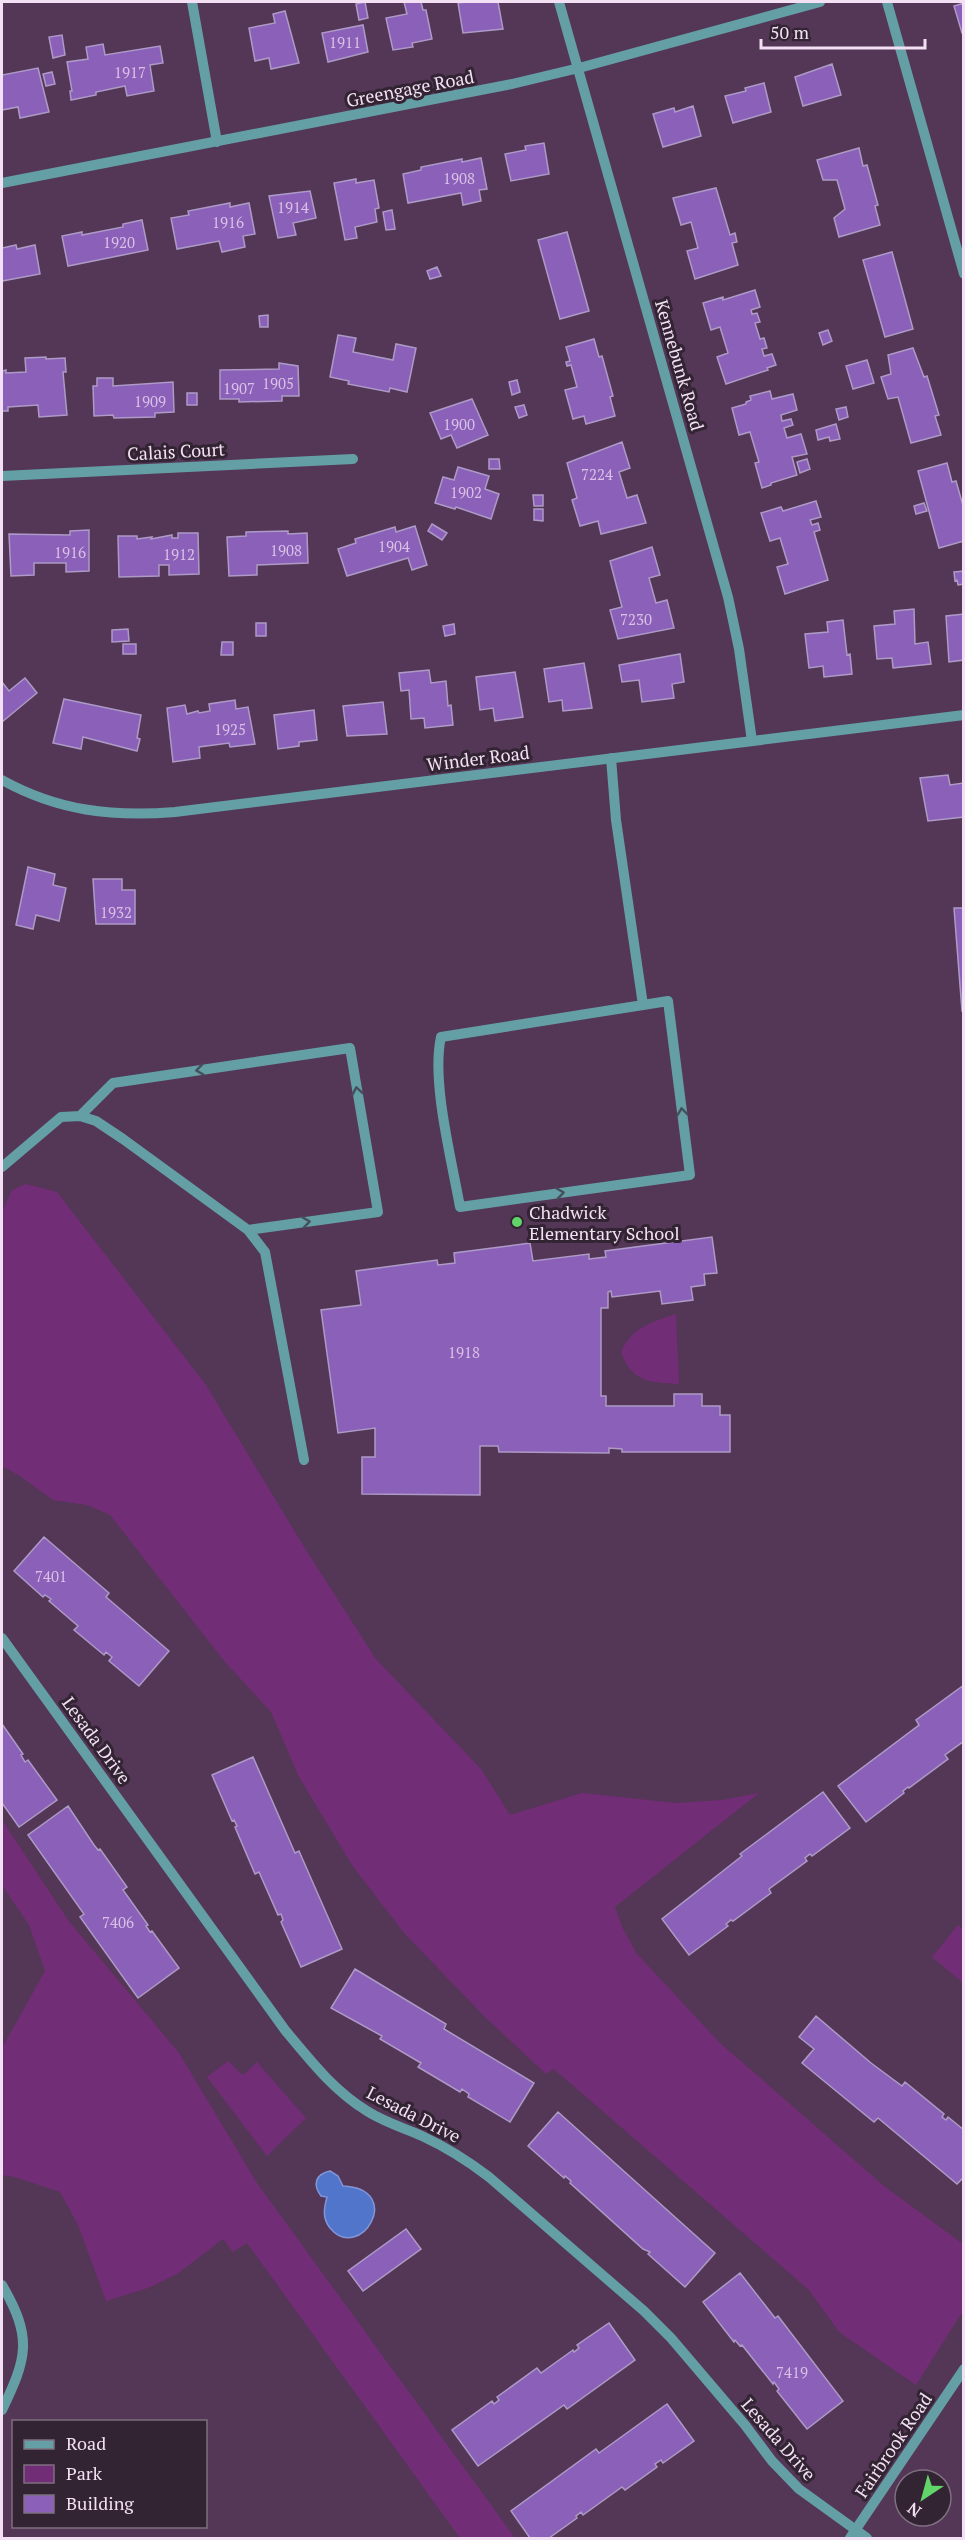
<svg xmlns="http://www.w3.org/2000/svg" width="965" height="2540" viewBox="0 0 965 2540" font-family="'PT Serif',serif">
	<rect width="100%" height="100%" fill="#543656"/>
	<path fill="#722d77" d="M26,1184l31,8 149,193 100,165 70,109 105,110 29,46 72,-22 94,10 46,-3 37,-7 -144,114 8,22 14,25 83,89 164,143 79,58v67l-47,74 -77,-53 -30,-42 -255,-221 -8,5 -61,-57 -81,-84 -52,-68 -53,-88 -28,-65 -46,-50 -115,-147 -23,-10 -34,-5 -33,-24 -18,-10v-254l10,-22z
		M676,1314l3,70c-29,-2 -47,-1 -58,-32 11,-25 31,-30 55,-38z
		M2,1820l66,100 111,133 78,130 258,355h-55l-213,-295 -14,9 -10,-13 -46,35 -29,14 -42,13 -28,-76 -18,-33 -45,-15 -13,-2v-127l43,-77 -16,-46 -27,-40z
		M958,1925l5,4v54l-31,-26z
		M228,2061l15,14 14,-13 49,56 -39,38 -60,-79z"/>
	<path fill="#5075cb" stroke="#8195d7" stroke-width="1.5" d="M330,2171l8,5 5,10c63,3 17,78 -13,42 -8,-10 -6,-20 -3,-31l-6,-1c-9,-12 -5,-22 9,-25z"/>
	<path fill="#8b60b9" stroke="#ad9ac6" stroke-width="1.5" d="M365,2l3,16 -9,2 -3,-16z
		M404,2h17l2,8h3l6,29 -20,4 1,4 -20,3 -7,-32 21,-4z
		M466,2h32l5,27 -40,4 -5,-30z
		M964,3v29l-2,1 -8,-27z
		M285,11l14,52 -28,6 -2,-11 -14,3 -6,-33 26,-5 -2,-9z
		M363,25l5,27 -40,10 -6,-29z
		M62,35l3,20 -12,3 -4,-21z
		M103,44l2,11 55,-9 3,17 -13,2 4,26 -27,5 -2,-10 -29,6v3l-25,5 -1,-9h2l-5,-29 21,-3 -2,-12z
		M832,64l9,31 -38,11 -8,-29z
		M38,68l11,44 -29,6 -2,-11 -16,3v-35z
		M52,72l3,12 -9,2 -3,-12z
		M764,83l7,29 -38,11 -8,-27 21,-5 -1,-3z
		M693,106l8,30 -38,11 -10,-33 21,-6 1,4z
		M544,143l5,31 -38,7 -6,-27 21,-4 -1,-4z
		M859,148l4,18 4,-1 11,40 -3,1 5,19 -41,12 -5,-19 11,-9 -8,-29h-14l-6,-20z
		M481,158l6,31 -8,1 2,11 -18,4 -2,-12 -53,10 -5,-29 18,-4v-3l41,-8v3z
		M356,179v4l18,-3 5,28 -4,1 2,13 -22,5 2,11 -12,2 -11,-57z
		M716,188l14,47 5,-2 2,9 -5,1 6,22 -43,14 -8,-28 11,-3 -7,-26 -10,3 -8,-27z
		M310,191l6,27 -23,5 3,12 -18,3 -9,-42z
		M230,203v4l19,-4 6,31 -12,2 2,11 -23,5 -3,-11 -42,8 -6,-31 18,-3 -1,-4z
		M392,210l3,19 -9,1 -3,-18z
		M142,220l6,30 -80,16 -6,-30 20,-4v3l41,-8v-3z
		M567,232l22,79 -29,8 -22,-79z
		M16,245l1,4 18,-4 5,29 -38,7v-33z
		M892,252l21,77 -28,8 -22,-77z
		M437,267l4,9 -11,3 -3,-8z
		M755,290l5,17 -9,3 1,4 5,-1 3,9 -5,1 5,16 4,-1 3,10 -5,1 2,7 8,-2 4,11 -9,3 1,2 -42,14 -9,-27 11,-4 -8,-26 -9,3 -8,-27 20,-6v3z
		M268,315v12h-8l-1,-11z
		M828,330l4,11 -9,4 -4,-12z
		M338,335l18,3 -3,14 40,8 3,-16 20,4 -9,44 -17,-4 -1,4 -41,-8 1,-3 -19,-4z
		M594,339l5,18 3,-1 11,40 -3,1 5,19 -29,8 -2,-8 -11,3 -8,-29 12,-3 -6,-22 -4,1 -1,-4 4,-1 -4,-14z
		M913,348l11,29 3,-1 12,39 -4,1 6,19 -30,8 -13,-46 -10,2 -7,-22 10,-3 -3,-19z
		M46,357v2l19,-1 1,14h-3l4,43 -28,2 -1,-12 -30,2v4h-6v-40l4,-1v3l20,-1 -1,-14z
		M867,360l7,23 -21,6 -7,-23z
		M279,363l19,3 1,30h-17v5l-43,1v-3h-19v-29l59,-1z
		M97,378h16v8l60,-4 1,30 -19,1v4l-41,1 -1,-3 -19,1 -1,-30h4z
		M517,380l3,12 -8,3 -3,-13z
		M770,391l2,8 21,-5 4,16 -16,5 1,6 9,-2 2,6 -9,3 3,10 14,-4 6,20 -15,3 5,18 -26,8v2l-9,3 -7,-25 4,-1 -9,-30 -11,3 -7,-27 14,-4v-2l5,-2 -1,-4z
		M187,393h10v12h-10z
		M472,399l16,36 -31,13 -6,-13 -10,4 -11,-26z
		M524,405l3,10 -8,3 -4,-11z
		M846,407l2,10 -9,3 -3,-11z
		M836,424l4,15 -10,2 -1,-4 -11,3 -2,-10z
		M622,442l8,26 -11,4 8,26 10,-3 9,28 -45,11 -3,-13 -18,5 -8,-26 5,-2 -10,-35z
		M489,459h10l1,10h-11z
		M807,459l3,10 -10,4 -3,-11z
		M947,463l5,19 4,-1 8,28v32l-25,7 -21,-77z
		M458,467l31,9 -4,13 14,5 -8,25 -35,-12 -1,2 -20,-6 8,-26 11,3z
		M533,495h10v11h-9z
		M816,501l5,16 -11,3 2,5 6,-2 2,7 -6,2 14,48 -43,14 -8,-27 11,-3 -8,-26 -10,3 -9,-28 20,-6 2,4z
		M924,503l3,8 -11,3 -2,-8z
		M534,509h9v12l-9,-1z
		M432,524l15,9 -5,7 -14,-9z
		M415,526l12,39 -15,5 -4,-12 -61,18 -9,-27 18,-6 -1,-4 40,-12 1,5z
		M89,530v41l-23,1v-9h-32v12l-23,1 -2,-42 61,1v-4z
		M288,531v3l19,-1 1,30 -51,2v10l-28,1 -2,-39 19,-1v-4z
		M178,533h20l1,41 -30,1v-10h-10v11l-40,1 -1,-41h19v3l15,-2 -1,2 21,-4v3h6z
		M652,547l8,28 -11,3 7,25 11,-3 7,28 -56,11 -8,-29 12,-3 -12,-46z
		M964,571v13l-6,1 -1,-5 -2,1 -1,-9z
		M914,609l1,35 13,-2 3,22 -38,4 -1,-10 -15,1 -3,-33 21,-2 -1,-13z
		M964,614v46l-15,2 -3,-46z
		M843,620l4,35 3,-1 2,20 -28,3 -1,-11 -14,2 -4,-34 23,-2 -1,-10z
		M256,623h10v13h-10z
		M454,624l1,10 -10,2 -2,-10z
		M128,629l1,12 -17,1v-12z
		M222,642h11v13h-12z
		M123,644h13v10h-13z
		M680,654l4,28 -12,2 2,14 -32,4 -3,-22 -17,2 -3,-17z
		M584,663l8,45 -29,3 -1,-11 -13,2 -5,-33z
		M429,670l2,13 15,-2 2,25 3,-1 2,20 -28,3 -1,-10 -13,1 -2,-29 -8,1 -2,-18z
		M515,672l8,45 -28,4 -2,-13 -13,2 -4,-33z
		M25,678l12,15 -35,29v-40l7,9z
		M64,699l77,16 -4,23 3,1 -3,12 -54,-14 -2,12 -28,-6z
		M235,700l1,9 12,-2 7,37 -25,3 -1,-4 -30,4 1,11 -27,4 -6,-54 18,-3 2,9 11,-3 1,2 11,-2 -1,-7z
		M383,702l4,32 -40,2 -4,-30z
		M314,710l3,30 -18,2v4l-21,3 -4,-34z
		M948,775l2,10 13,-2 1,34 -36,4 -8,-43z
		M28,867l27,7 -2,11 13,3 -7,33 -23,-6 -3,14 -17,-4z
		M93,879h29v11h13v34h-39z
		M954,908h10v103h-2z
		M712,1237l5,36 -13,1 1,11 -14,2 2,13 -31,4 -2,-13 -48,6 -1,-6 -3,1v16h-7v88h5v10h68v-12h28v12h18v9h10v37h-108v-3l-13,-1v5l-110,-1 -1,-6h-18v49l-118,-1v-37h13v-29l-37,5 -17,-123 40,-5 -5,-34 81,-11 1,5 17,-2 -1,-10 76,-10 3,18 56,-7v5l17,-2 -1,-6z
		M44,1537l65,56 -3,4 63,54 -30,35 -30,-25 3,-4 -6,-5 -2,3 -30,-25 4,-4 -29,-25 2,-2 -6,-4 -2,2 -29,-26z
		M964,1685v56l-19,14 3,4 -39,29 -1,-1 -5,4 1,2 -38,29 -28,-36 81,-61 -3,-5z
		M2,1724l21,30 -2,1 4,7 3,-2 29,40 -38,27 -17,-24z
		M253,1757l42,96 4,-2 43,98 -41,18 -20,-45 2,-2 -2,-6 -3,1 -19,-43 -4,2 -20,-47 2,-1 -3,-6 -2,1 -20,-46z
		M823,1792l27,36 -38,28 -2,-2 -5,4 2,3 -38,28 2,4 -38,28 -2,-1 -5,4 2,2 -39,29 -27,-36 80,-63 -2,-2z
		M68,1806l26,39 4,5 2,-1 27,38 -4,3 25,35 -2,1 4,6 2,-1 27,37 -41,30 -58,-81 4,-3 -56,-79z
		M355,1969l91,55 -2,5 90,54 -24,39 -42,-25 1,-3 -7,-5 -2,3 -42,-25 3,-4 -41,-24 2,-3 -51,-28z
		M816,2016l55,47 31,23 3,-4 39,32 -2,3 4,3 2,-3 16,13v47l-7,7 -79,-66 -4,4 -72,-59 12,-14 -15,-12z
		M558,2112l157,141 -30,34 -37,-33 2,-2 -7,-3 -73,-66 1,-2 -6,-5 -1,2 -36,-32z
		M406,2229l15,20 -58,42 -15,-20z
		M740,2273l35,45 3,-2 65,85 -36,28 -30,-38 2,-2 -5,-7 -1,2 -31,-39 -2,1 -5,-6 -1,2 -31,-40z
		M609,2323l26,37 -68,49 -3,-4 -86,61 -26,-36 40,-29 2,3 5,-4 -2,-3 40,-29 4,5 32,-23 1,2 5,-4 -2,-3z
		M667,2404l27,37 -31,22 -2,-3 -6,4 2,3 -32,23 -3,-3 -39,28 -2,-3 -5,4 1,2 -28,20h-19l-19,-27 85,-62 3,4z"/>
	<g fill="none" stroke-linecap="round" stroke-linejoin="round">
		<path stroke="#649fa6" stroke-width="10" d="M192,2l25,140
			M559,2l169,595 11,52 13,92
			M887,2l77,272
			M2,183l510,-99 67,-16 241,-66
			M2,476l351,-17
			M611,758l5,62 27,185 -202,32c-10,44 11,124 19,170l230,-32 -22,-174 -25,4
			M2,780c56,31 110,37 173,32l789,-97
			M80,1116l33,-33 237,-35 28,164 -130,18
			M2,1167l59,-50 19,-1 16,5 27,18 125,91 17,22 39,208
			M2,1638l283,392c25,30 48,60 82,81 17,11 37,17 55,25 24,11 46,25 67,41l155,134 27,27 74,87 27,36 27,28 68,49
			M2,2285c31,53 25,73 0,125
			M850,2538l114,-169"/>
	</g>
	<defs><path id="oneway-chevron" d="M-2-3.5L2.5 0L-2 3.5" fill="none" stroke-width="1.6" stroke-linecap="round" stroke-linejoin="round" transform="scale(1.5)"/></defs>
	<g stroke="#444f5b">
		<use href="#oneway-chevron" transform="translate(200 1070) rotate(172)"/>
		<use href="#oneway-chevron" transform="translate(357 1091) rotate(-100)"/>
		<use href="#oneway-chevron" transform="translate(682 1112) rotate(-97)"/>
		<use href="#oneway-chevron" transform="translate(560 1193) rotate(-8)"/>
		<use href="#oneway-chevron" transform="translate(306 1222) rotate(-8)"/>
	</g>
	<circle fill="#61d46a" stroke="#322432" stroke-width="2" cx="517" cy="1222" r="6"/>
	<g text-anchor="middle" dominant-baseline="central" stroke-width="6" stroke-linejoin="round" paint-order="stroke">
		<g font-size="15" fill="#d9c0e5">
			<text x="345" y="42">1911</text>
			<text x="130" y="72">1917</text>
			<text x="459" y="178">1908</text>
			<text x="293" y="207">1914</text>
			<text x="228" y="222">1916</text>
			<text x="119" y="242">1920</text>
			<text x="278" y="383">1905</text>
			<text x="239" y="388">1907</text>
			<text x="150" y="401">1909</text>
			<text x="459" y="424">1900</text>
			<text x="597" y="474">7224</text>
			<text x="466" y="492">1902</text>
			<text x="394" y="546">1904</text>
			<text x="286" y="550">1908</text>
			<text x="70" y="552">1916</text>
			<text x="179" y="554">1912</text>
			<text x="636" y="619">7230</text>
			<text x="230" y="729">1925</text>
			<text x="116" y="912">1932</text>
			<text x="464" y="1352">1918</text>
			<text x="51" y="1576">7401</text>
			<text x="118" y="1922">7406</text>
			<text x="792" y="2372">7419</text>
		</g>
		<g font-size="18" fill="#f3e0f4" stroke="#322432">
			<text transform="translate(410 88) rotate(-11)">Greengage Road</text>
			<text transform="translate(680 365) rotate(74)">Kennebunk Road</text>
			<text transform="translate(176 451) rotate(-3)">Calais Court</text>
			<text transform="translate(478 758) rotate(-7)">Winder Road</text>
			<text transform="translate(97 1740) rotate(54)">Lesada Drive</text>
			<text transform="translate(414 2114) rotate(27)">Lesada Drive</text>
			<text transform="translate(779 2439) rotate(49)">Lesada Drive</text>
			<text transform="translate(893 2445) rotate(-56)">Fairbrook Road</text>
		</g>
		<g font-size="18" fill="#f3e0f4" stroke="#322432" text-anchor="start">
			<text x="529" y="1212">Chadwick<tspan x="529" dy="21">Elementary School</tspan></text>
		</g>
	</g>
	<rect width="965" height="2540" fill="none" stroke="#f3e0f4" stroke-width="6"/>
	<rect x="12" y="2420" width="195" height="108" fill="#322432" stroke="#7f6f80" stroke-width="1.5"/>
	<rect x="24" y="2440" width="30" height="9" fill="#649fa6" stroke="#7f6f80" stroke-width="1.5"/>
	<text x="66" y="2450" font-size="18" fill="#f3e0f4">Road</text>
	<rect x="24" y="2465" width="30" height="18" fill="#722d77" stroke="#7f6f80" stroke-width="1.5"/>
	<text x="66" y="2480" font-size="18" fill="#f3e0f4">Park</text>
	<rect x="24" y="2495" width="30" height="18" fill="#8b60b9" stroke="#7f6f80" stroke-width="1.5"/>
	<text x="66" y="2510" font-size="18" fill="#f3e0f4">Building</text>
	<g transform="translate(923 2498) rotate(216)"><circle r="28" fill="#322432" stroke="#7f6f80" stroke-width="1.5"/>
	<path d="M0-4.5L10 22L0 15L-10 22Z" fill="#61d46a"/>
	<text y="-9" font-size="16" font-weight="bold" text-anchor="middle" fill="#f3e0f4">N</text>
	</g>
	<path d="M761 39v9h164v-9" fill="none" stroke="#f3e0f4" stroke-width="3"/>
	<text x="770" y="39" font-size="18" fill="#f3e0f4" stroke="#322432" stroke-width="4.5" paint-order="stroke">50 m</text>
</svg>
